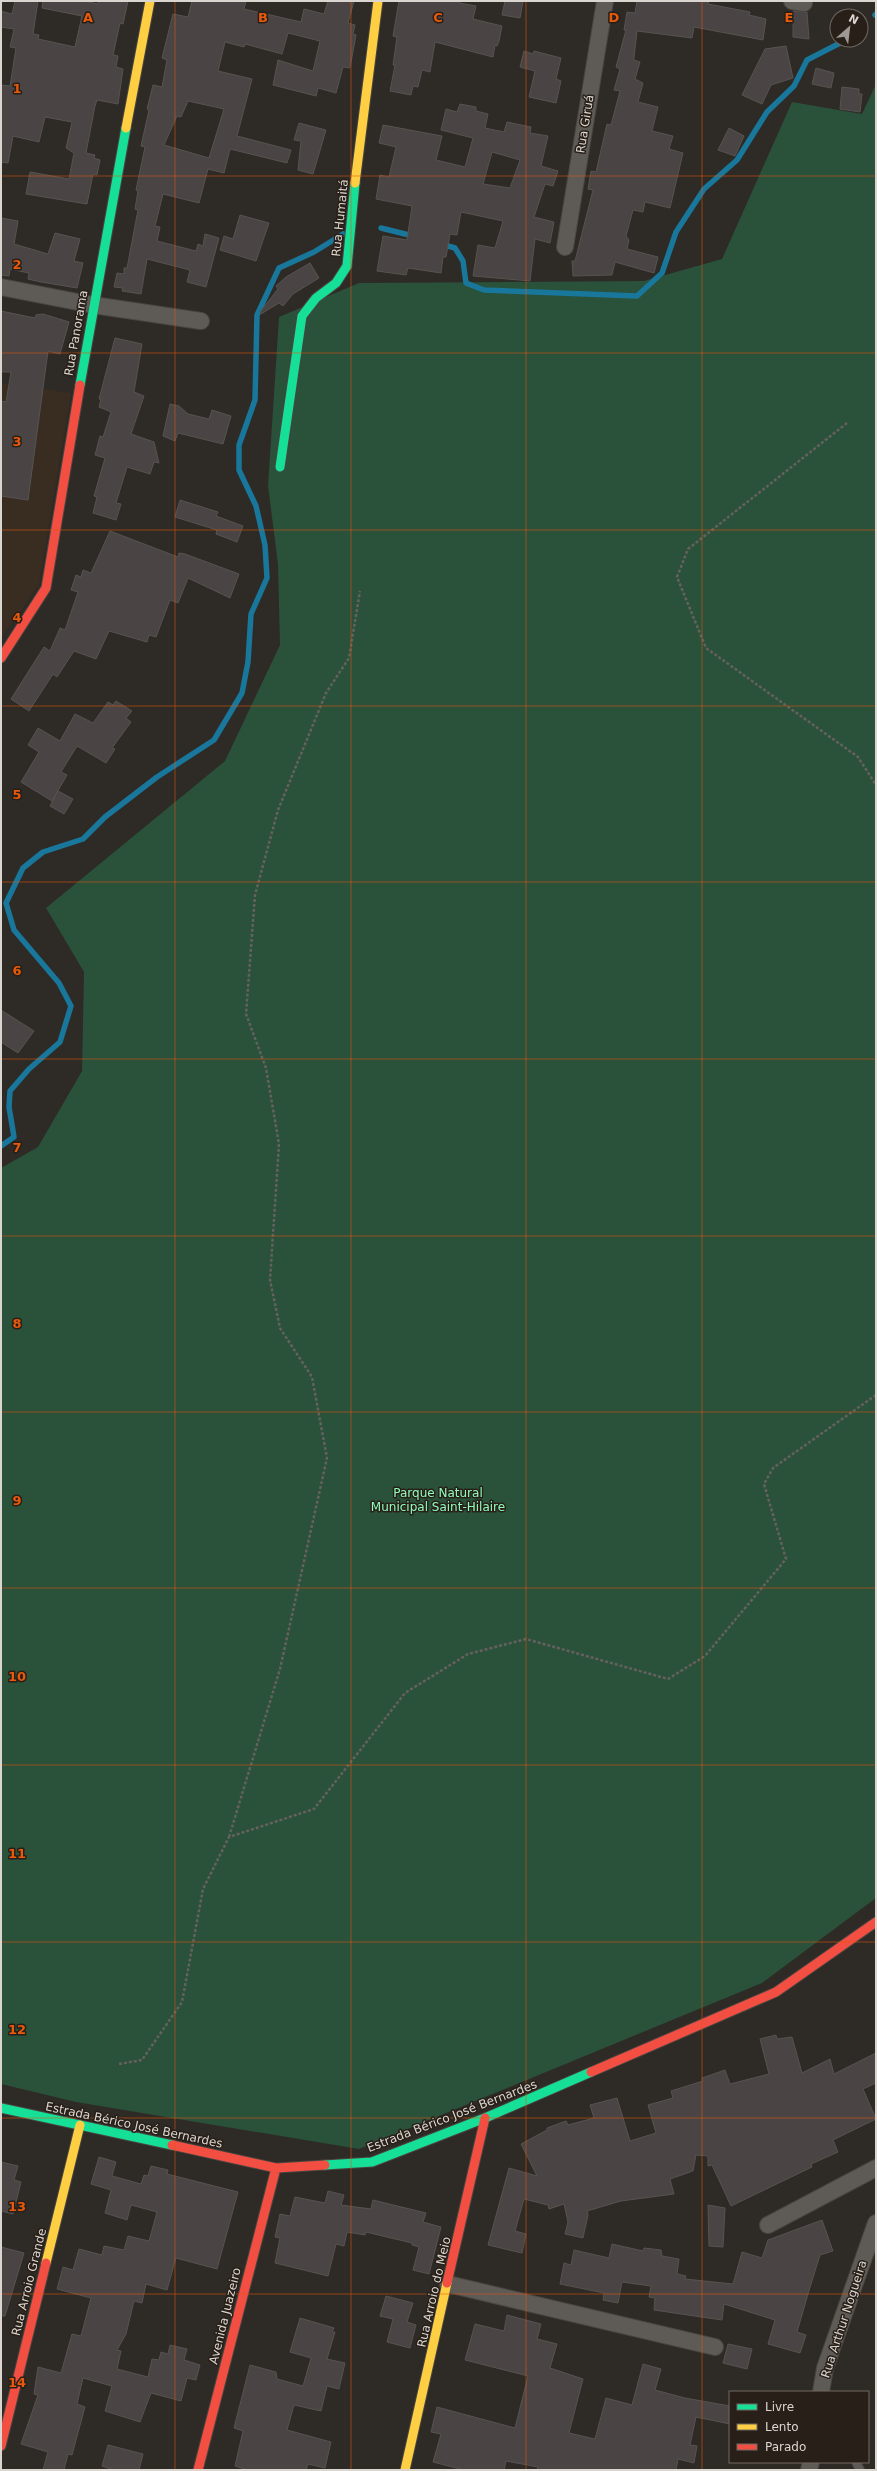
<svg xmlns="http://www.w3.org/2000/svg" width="877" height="2471" viewBox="0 0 877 2471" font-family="'DejaVu Sans',sans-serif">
	<rect width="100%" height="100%" fill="#2e2a25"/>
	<path fill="#392d22" d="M1,383l70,10 -32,192 -38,53z"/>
	<path fill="#2a513a" d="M876,84v1814l-114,85 -403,166 -283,-47 -75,-18v-916l37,-21 44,-76 2,-99 -38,-64 179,-147 55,-116 -2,-81 -10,-78 11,-169 80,-34 285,-2 78,-22 70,-157 70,12z"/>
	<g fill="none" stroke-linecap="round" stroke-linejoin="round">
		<path stroke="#18779b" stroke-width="5.5" d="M875,15l1,-1
			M861,29l2,-2
			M381,228l32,8
			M441,244l14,4 8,13 3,22 18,7 153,6 25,-23 14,-41 28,-43 33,-29 30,-48 27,-26 13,-26 39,-20
			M1,1146l13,-9 -5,-30 1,-16 19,-22 31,-27 11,-36 -12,-23 -45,-53 -8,-27 17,-35 20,-16 40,-13 22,-22 52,-40 57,-37 28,-47 6,-31 3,-48 16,-36 -2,-33 -9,-39 -17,-36v-25l16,-45 2,-85 22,-47 35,-16 29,-18"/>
	</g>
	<path fill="#4a4544" stroke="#575351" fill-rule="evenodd" d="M15,1h23l-5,33 6,1 -1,4 37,8 7,-31 -40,-8 1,-7h41l14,3v-3h30l-5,23 -3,-1 -7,32 5,1 -2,11 7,2 -5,35 -21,-4 -2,6 -9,47 9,2 -1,3 6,2 -3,15 -4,-1 -6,30 -61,-10 4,-22 39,7 5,-26 -8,-5 6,-26 -27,-5 -6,25 -26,-6 -5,27 -7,-1v-77l9,1 6,-38 -6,-1 4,-18 -13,-2v-16l11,3z
		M192,1h54l-2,8 57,13 3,-13 20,5 4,-13h26l-6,22 7,2 -2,9 3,1 -6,33 -7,-1 -7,26 -18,-5 -2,8 -43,-11 5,-25 35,11 7,-30 -32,-8 -6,21 -37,-10 -1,3 -19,-5 -7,29 34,8 -15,57 54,14 -4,13 -57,-14 -6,24 -16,-4 -9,34 -36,-9 -8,32 5,1 -3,14 39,10 2,-7 5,2 2,-12 14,4 -13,49 -19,-5 3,-12 -43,-11 -6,35 -19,-3 1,-3 -9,-1 3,-14 7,1v-6h3l11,-58 -3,-1 3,-18 -2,-1 9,-43 -4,-1 8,-36 -2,-1 6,-24 9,2 5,-27 -5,-2 11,-44 15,3zM188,101l36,8 -15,49 -45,-13 13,-29 4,1z
		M399,1h60v2l17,3 -3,13 29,7 -3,15 -2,5 -2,-1 -2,12 -58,-15 -5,30 -8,-2 -4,17 -5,-1 -2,9 -21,-4 5,-26h-2l4,-28 -4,-1z
		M505,1h18l-3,17 -18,-3z
		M637,1h72l-1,3 42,8 -1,3 17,4 -3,21 -69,-13 -2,11 -55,-7 -3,26v3l6,2 -5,17 8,4 -5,19 20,5 -6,24 21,5 -4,13 14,4 -13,55 -25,-6 -2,10 -10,-2 -7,26 3,4 -2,9 31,8 -4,16 -39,-11 -3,13 -39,1 -1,-15h3l18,-71 -5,-1 3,-18 5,1 11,-48 4,1 9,-34 -6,-1 6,-21 -4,-2 10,-37h-2l3,-18 8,1z
		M793,11l14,1 2,27 -16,-2z
		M786,46l7,32 -22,7 -9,19 -20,-9 23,-46z
		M524,51l9,3 1,-3 27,7 -5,21 5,2 -5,22 -27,-6 6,-26 -15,-4z
		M816,68l18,5 -3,15 -19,-4z
		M842,87l17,2v5h3l-2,18 -20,-3z
		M460,104l16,3v4l12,3 -3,14 19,4 3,-10 24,5 -1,6 18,3 -7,30 17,5 -5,15 -8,-2 -11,33 20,5 -4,21 -15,-4 -5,42 -57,-5 5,-31 17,3 8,-27 -42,-9 -4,23 -7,-1 -4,23h-3l-2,16 -33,-5 -2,7 -29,-4 6,-35 24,4 5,-34 -36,-7 4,-24 9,2 7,-30 -17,-4 4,-18 59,11 -6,24 29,7 8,-29 -32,-8 5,-21 11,3zM492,152l28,8 -10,28 -27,-4z
		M299,123l27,7 -13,44 -15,-4 3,-29 -7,-1z
		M729,128l15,8 -9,20 -17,-6z
		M240,215l29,8 -13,38 -36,-11 4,-14 9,3z
		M1,218l17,3 -4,23 34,10 7,-21 25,6 -6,22 9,2 -6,25 -36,-6 -13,-3 1,-6 -19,-4 -1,7 -8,-1z
		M310,263l9,15 -26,16 -10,12 -4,-3 -18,11 -1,-2 18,-23 -2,-3 10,-9z
		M1,311l34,7 1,-3 7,-1 26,8 -9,32 -12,-3 -20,149 -27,-4v-95l5,1 5,-30h-10z
		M115,338l27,6 -8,48 10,4 -13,38 23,8 5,21 -5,-1 -4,12 -23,-7 -11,36 5,1 -5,16 -23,-7 4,-16 -3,-1 11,-38 -10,-3 5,-19 3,1 8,-25 -12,-5 2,-8h-2z
		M170,404l9,2 9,8 21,5 3,-9 19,6 -8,28 -45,-11 -3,8 -12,-5z
		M180,500l38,12 -2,4 27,10 -6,16 -21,-8 1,-4 -42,-13z
		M110,531l68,26 1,-4 6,1 54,20 -9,24 -42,-20 -10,25 -8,-3 -14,37 -7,-2 -2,7 -38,-11 -13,28 -22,-8 -17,26 -4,-3 -24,37 -18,-12 33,-52 6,4 10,-23 5,2 13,-38 -7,-2 5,-15 5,2 2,-7 8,3z
		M116,701l16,10 -6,7 5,4 -19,26 3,1 -9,14 -29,-17 -16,26 6,3 -15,26 -31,-19 18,-30 -11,-7 10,-17 22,13 15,-27 18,9 15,-21 5,3z
		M58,791l15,8 -9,15 -14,-8z
		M1,1010l33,21 -16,22 -17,-11z
		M776,2035l1,4 15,-2 10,36 28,-14 4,15 42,-21v30l-13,6 13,30 -43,21 5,12 -27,12 1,3 -81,39 -19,-41 -4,1v-10l-12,-1 -3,16 -23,8 4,15 -53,7 -34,10 1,4 -5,23 -18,-4 3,-12 -4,-18 -15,5 -1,-4 -24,-6 -9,32 11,3 -4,19 -34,-8 21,-77 28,8 -16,-32 26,-14v-2l19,-7 2,4 26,-7 -4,-13 27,-7 13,43 26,-8 -8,-28 25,-7 -2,-7 32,-10 -1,-3 23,-8 5,14 39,-10 -9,-35z
		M99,2157l17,5 -4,14 29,8 3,-9 4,1 3,-10 17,4 -1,4 71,18 -21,77 -41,-11 -9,32 -21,-6 -4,19 -8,-2 -8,33 -9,16 4,1 -4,18 31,8 4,-18 7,1 2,-8 7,2 2,-9 17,4 -3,11 16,5 -4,15 -9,-2 -6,23 -30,-8 -11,29 -35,-11 7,-25 -29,-8 -6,26 8,3 -13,48 -4,-1 -4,16h-21l5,-18 -27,-8 17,-49 -4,-1 4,-27 23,6 11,-39 9,2 10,-38 -34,-9 6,-22 10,3 6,-21 23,6 2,-9 20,4 4,-14 21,5 8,-29 -26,-7 -4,15 -22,-7 6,-23 -20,-6z
		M1,2162l17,4 -4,14 7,2 -8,32 -12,-3z
		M328,2191l16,4 -3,10 30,4 2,-9 53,13 -3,9 18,5 -12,47 -16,-4 6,-23 -7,-2v-2l-46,-11 -1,3 -18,-3 -3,14 -8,-2 -8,32 -53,-13 5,-25 -5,-1 5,-23 10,2 5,-19 30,6z
		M708,2205l17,3 -2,39 -14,-1z
		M822,2220l11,31 -13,4 -12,39 -11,38 9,3 -6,18 -32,-9 7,-24 -51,-16 -2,16 -68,-10 1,-12 -6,-1 2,-11 -29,-4 -4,21 -15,-3 1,-7 -44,-9 4,-21 7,2 3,-15 35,8 3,-14 31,7 1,-3 17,2 1,6 17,3 -2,15 9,2 -1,3 48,5 9,-32 20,6 6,-18z
		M1,2247l23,6 -19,63h-4z
		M386,2296l27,7 -6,19 9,3 -6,23 -23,-6 6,-23 -13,-3z
		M507,2315l34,9 -4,15 20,5 -7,24 33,11 -14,54 26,6 11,-41 26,7 11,-41 18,5 -6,21 30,8 45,8v18l-34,-7 -6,28 7,1 -3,17 -16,-4 -2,11h-139l1,-3 -32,-6 -2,9h-40l-31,-8 8,-28 -10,-2 6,-25 78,21 13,-52 -63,-16 10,-36 29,7z
		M300,2318l34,10 -2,4h3l-8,27 18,4 -6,26 -12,-3 -6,25 -27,-6 -7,25 44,12 -6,26 -17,-4 -2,6h-58l-13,-4 8,-35 -9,-3 16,-63 26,7 1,7 26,7 8,-28 -21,-6z
		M728,2344l24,5 -5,20 -24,-6z
		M108,2445l35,9 -4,16h-25l-12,-4z"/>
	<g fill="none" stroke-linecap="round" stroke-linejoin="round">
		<g stroke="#494541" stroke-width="10">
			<path id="lane" d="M856,2462l4,8"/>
		</g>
		<g stroke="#494541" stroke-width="18">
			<path id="street" d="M792,1l12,2
				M565,247l40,-246
				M1,287l92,18 108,16
				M768,2225l108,-57
				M448,2284l267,63
				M821,2392l4,-24 51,-145
				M809,2470l2,-8"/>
		</g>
		<g stroke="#494541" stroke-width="11">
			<path id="fast" d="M80,385l46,-257
				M280,467l22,-151 14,-18 20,-15 11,-17 8,-83
				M1,2108l171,37
				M325,2165l47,-3 113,-44 106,-46"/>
		</g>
		<g stroke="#494541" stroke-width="11">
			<path id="slow" d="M126,128l24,-127
				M355,183l23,-182
				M46,2263l34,-138
				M405,2470l42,-187"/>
		</g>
		<g stroke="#494541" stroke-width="11">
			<path id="jam" d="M1,658l45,-70 34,-203
				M591,2072l185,-80 100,-70
				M172,2145l104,23 49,-3
				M447,2283l38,-165
				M1,2446l45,-183
				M198,2470l78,-302"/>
		</g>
		<path stroke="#64615e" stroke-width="2.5" stroke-dasharray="3 2" stroke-linecap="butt" d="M847,423l-159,126 -11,28 29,71 152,109 18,28
			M229,1837l51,-168 47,-211 -15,-81 -32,-49 -10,-48 9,-136 -13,-76 -20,-54 9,-119 23,-85 48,-117 23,-35 11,-67
			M119,2064l23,-4 40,-58 21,-113 26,-52 85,-28 91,-116 63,-39 58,-15 142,40 37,-23 81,-97 -22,-75 9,-16 103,-73"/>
		<use href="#lane" stroke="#5e5a56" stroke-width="8"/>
		<use href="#street" stroke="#5e5a56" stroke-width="16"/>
		<use href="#fast" stroke="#16e098" stroke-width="9"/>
		<use href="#slow" stroke="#ffcf43" stroke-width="9"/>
		<use href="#jam" stroke="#f24e42" stroke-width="9"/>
	</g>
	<path fill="none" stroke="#e8590c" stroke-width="1" stroke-opacity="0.55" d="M175,1v2469M351,1v2469M526,1v2469M702,1v2469M1,176h875M1,353h875M1,530h875M1,706h875M1,882h875M1,1059h875M1,1236h875M1,1412h875M1,1588h875M1,1765h875M1,1942h875M1,2118h875M1,2294h875"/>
	<g text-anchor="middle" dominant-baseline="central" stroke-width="3" stroke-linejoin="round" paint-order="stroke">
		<g font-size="12" fill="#dbd5d0" stroke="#282018">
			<text transform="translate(585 124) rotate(-81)">Rua Giruá</text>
			<text transform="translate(340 218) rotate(-84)">Rua Humaitá</text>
			<text transform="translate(76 333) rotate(-80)">Rua Panorama</text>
			<text transform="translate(452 2116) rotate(-21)">Estrada Bérico José Bernardes</text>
			<text transform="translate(134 2125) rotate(12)">Estrada Bérico José Bernardes</text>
			<text transform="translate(29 2282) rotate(-76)">Rua Arroio Grande</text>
			<text transform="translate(434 2292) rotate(-77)">Rua Arroio do Meio</text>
			<text transform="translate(225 2316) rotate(-76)">Avenida Juazeiro</text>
			<text transform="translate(844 2319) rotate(-72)">Rua Arthur Nogueira</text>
		</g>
		<g font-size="12" fill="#8efcbc" stroke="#282018">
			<text x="438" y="1493">Parque Natural<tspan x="438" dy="14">Municipal Saint-Hilaire</tspan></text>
		</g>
	</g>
	<g font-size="13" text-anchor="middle" font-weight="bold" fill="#e8590c" stroke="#282018" stroke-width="3" stroke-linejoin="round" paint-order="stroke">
		<text x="88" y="22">A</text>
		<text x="263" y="22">B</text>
		<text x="438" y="22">C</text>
		<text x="614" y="22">D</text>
		<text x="789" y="22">E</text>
		<text x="17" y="93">1</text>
		<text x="17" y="269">2</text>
		<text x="17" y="446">3</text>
		<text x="17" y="622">4</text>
		<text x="17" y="799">5</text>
		<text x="17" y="975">6</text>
		<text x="17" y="1152">7</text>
		<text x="17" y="1328">8</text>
		<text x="17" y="1505">9</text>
		<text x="17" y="1681">10</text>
		<text x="17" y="1858">11</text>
		<text x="17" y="2034">12</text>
		<text x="17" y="2211">13</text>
		<text x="17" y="2387">14</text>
	</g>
	<rect width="877" height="2471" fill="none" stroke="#dbd5d0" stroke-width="4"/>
	<rect x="729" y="2391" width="140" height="72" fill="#282018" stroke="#706862"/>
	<rect x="737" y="2404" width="20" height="6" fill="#16e098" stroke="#706862"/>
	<text x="765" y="2411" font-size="12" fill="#dbd5d0">Livre</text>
	<rect x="737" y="2424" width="20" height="6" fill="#ffcf43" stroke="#706862"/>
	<text x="765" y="2431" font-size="12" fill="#dbd5d0">Lento</text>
	<rect x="737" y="2444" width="20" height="6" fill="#f24e42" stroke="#706862"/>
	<text x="765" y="2451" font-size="12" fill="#dbd5d0">Parado</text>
	<g transform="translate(849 28) rotate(28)"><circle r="19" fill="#282018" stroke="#706862"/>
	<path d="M0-3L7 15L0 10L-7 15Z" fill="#9e9994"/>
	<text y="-6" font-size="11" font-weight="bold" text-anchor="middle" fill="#dbd5d0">N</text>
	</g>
</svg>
